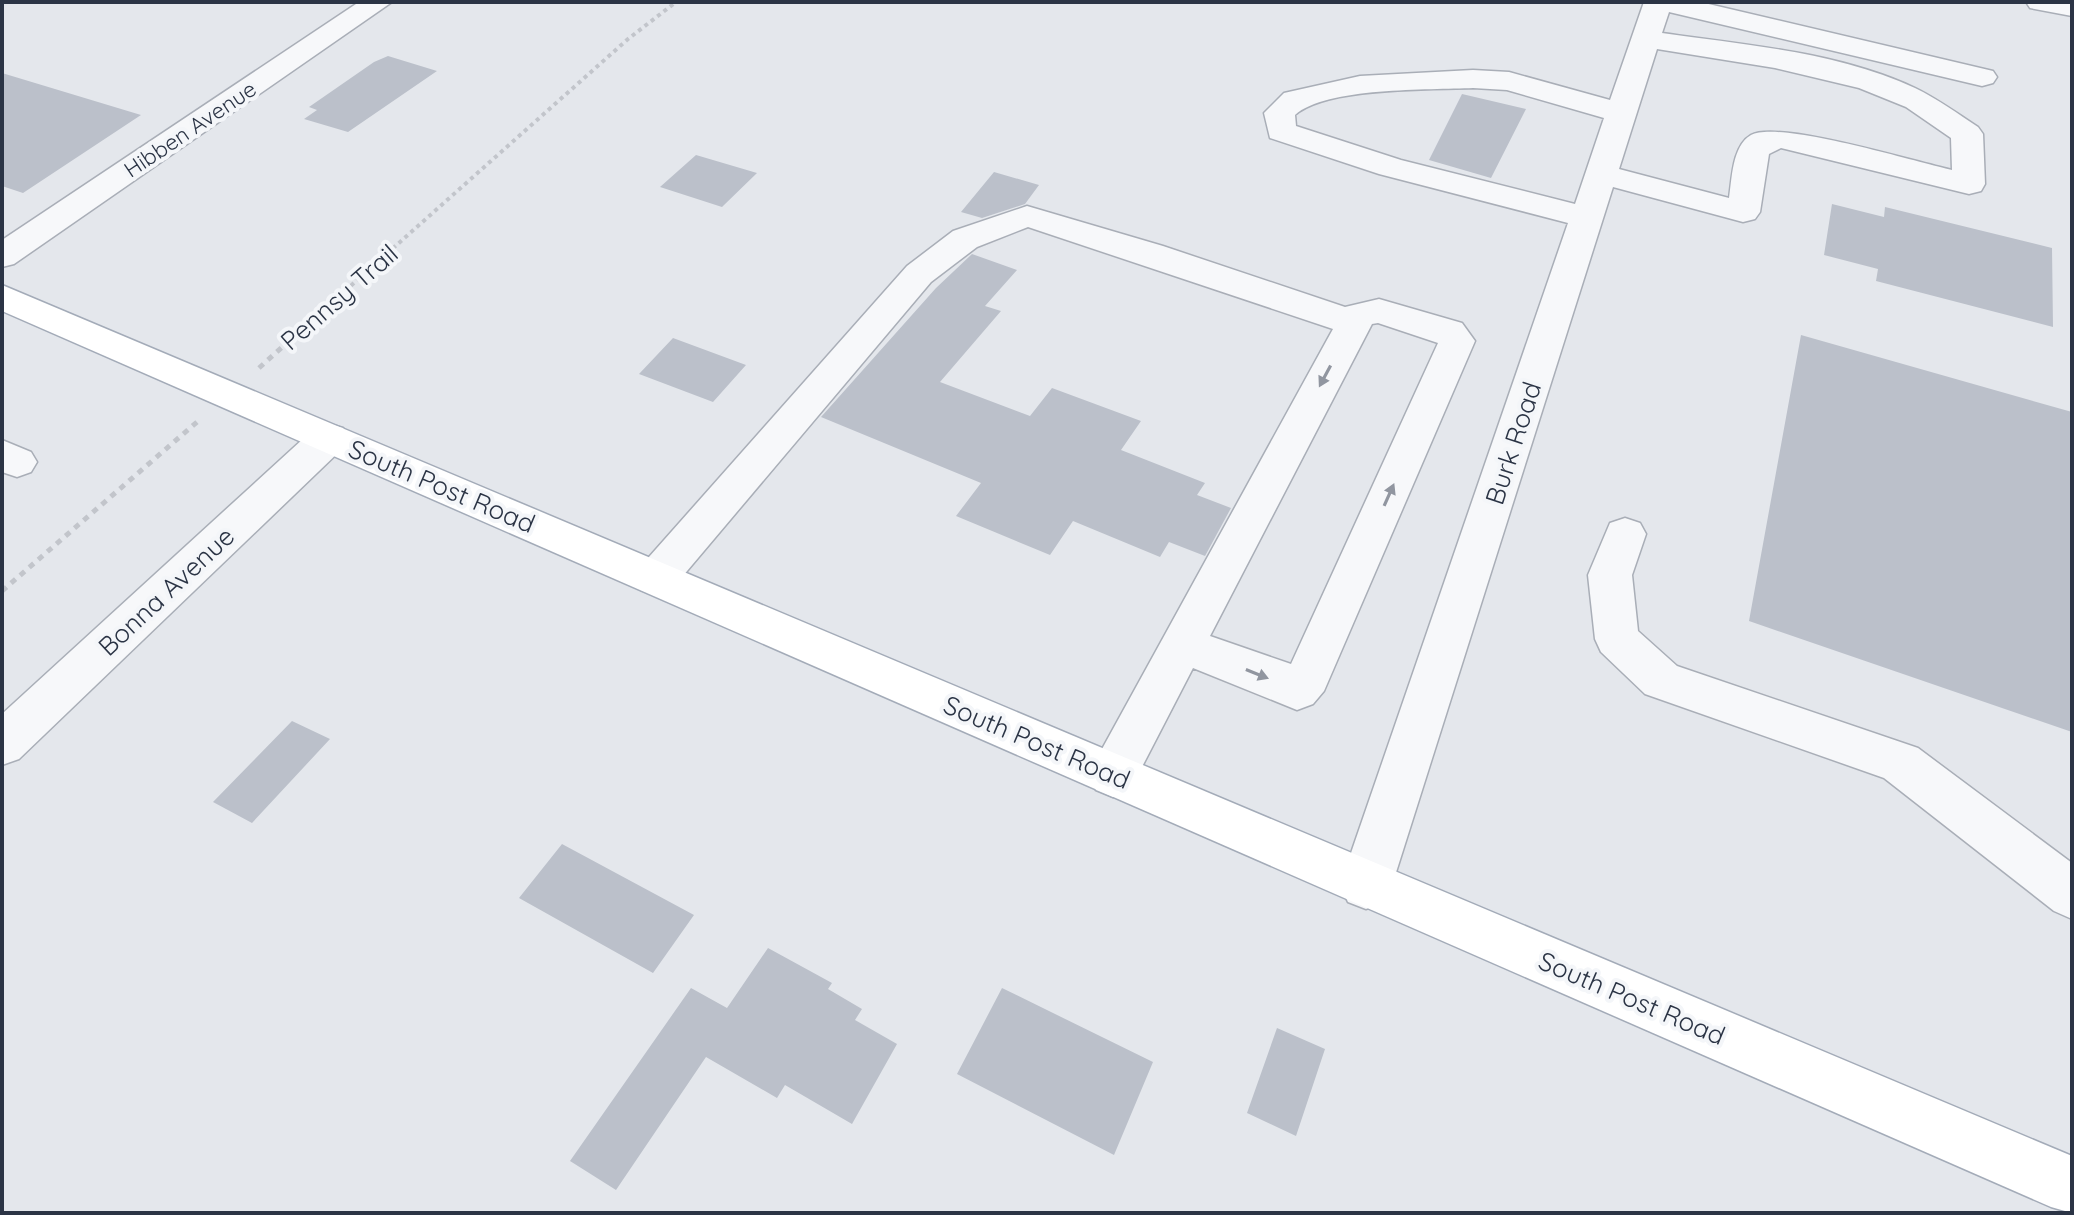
<svg xmlns="http://www.w3.org/2000/svg" width="2074" height="1215" viewBox="0 0 2074 1215" font-family="Quicksand,sans-serif">
	<rect width="100%" height="100%" fill="#e4e7ec"/>
	<path fill="#bbc0ca" d="M388,56l49,15 -89,61 -44,-13 13,-9 -8,-3 65,-45z
		M2,73l139,42 -118,78 -21,-7z
		M1462,94l64,15 -35,69 -62,-18z
		M696,155l61,18 -35,34 -62,-20z
		M994,172l45,13 -14,19 -43,14 -21,-6z
		M1832,204l52,13 1,-10 167,41 1,79 -177,-46 2,-12 -54,-14z
		M972,254l45,16 -32,36 16,5 -61,71 90,34 22,-28 89,33 -20,29 84,33 -8,12 34,13 -26,48 -36,-14 -9,15 -87,-36 -23,34 -94,-39 25,-33 -160,-66 115,-129z
		M1801,335l271,77v320l-323,-111z
		M673,338l73,27 -33,37 -74,-28z
		M292,721l38,18 -78,84 -39,-21z
		M562,844l132,71 -41,58 -134,-75z
		M768,948l64,35 -4,6 34,20 -7,11 42,24 -45,80 -67,-39 -8,13 -71,-41 -90,133 -46,-29 121,-173 36,20z
		M1002,988l151,74 -39,93 -157,-81z
		M1277,1028l48,21 -29,87 -49,-23z"/>
	<g fill="none" stroke-linecap="round" stroke-linejoin="round">
		<g stroke="#a9aeb7" stroke-width="3">
			<path id="minor" d="M359,2h33l-378,262 -12,3v-27z
				M1644,2h56l293,69 4,6 -4,6 -11,3 -313,-74 -7,21c84,12 176,19 253,55 23,11 43,26 63,39l5,7 2,50 -4,7 -12,3 -188,-46 -12,6 -9,58 -5,7 -12,3 -130,-35 -221,698 -8,17 -18,7 -18,-7 -8,-17 228,-662 -189,-49 -109,-36 -6,-25 20,-20 76,-17 113,-6 36,2 101,28zM1657,49l118,19 84,20 47,19 45,31 1,32c-36,-8 -173,-50 -201,-35 -19,11 -19,44 -22,63l-110,-29zM1473,88l34,2 97,28 -29,86 -174,-44 -105,-34 -1,-11c31,-28 134,-25 178,-27z
				M2026,2h46v14l-42,-8z
				M1027,206l136,40 182,61 34,-8 83,24 13,18 -151,350 -11,13 -16,6 -104,-42 -63,122 -17,7 -17,-7 -7,-15 7,-15 237,-431 -305,-102 -51,20 -46,35 -260,308 -15,5 -15,-5 -7,-12 7,-12 266,-300 46,-35zM1378,323l60,20 -147,321 -81,-28 162,-312z
				M329,424l14,4 6,10 -6,10 -324,311 -17,6v-51l313,-286z
				M2,440l29,12 6,10 -6,10 -14,5 -15,-5z
				M1625,518l15,5 6,11 -14,41 6,56 39,35 241,82 154,115v56l-18,-8 -170,-133 -239,-84 -44,-42 -6,-13 -7,-64 22,-52z"/>
		</g>
		<g stroke="#a3abb8" stroke-width="3">
			<path id="major" d="M2,285l2070,871v57l-21,-6 -2049,-896z"/>
		</g>
		<path stroke="#c2c5cb" stroke-width="4" stroke-dasharray="4 4" stroke-linecap="butt" d="M327,307l301,-268 48,-37"/>
		<path stroke="#c2c5cb" stroke-width="5" stroke-dasharray="6 6" stroke-linecap="butt" d="M259,368l70,-63
			M2,591l195,-169"/>
		<use href="#minor" fill="#f7f8fa" fill-rule="evenodd"/>
		<use href="#major" fill="#fff" fill-rule="evenodd"/>
	</g>
	<defs><path id="oneway-solid" d="M-6-.8H1V-3.2L6.5 0L1 3.2V.8H-6Z" transform="scale(2)"/></defs>
	<g fill="#9196a0">
		<use href="#oneway-solid" transform="translate(1325 376) rotate(118)"/>
		<use href="#oneway-solid" transform="translate(1389 495) rotate(-66)"/>
		<use href="#oneway-solid" transform="translate(1257 674) rotate(22)"/>
	</g>
	<g text-anchor="middle" dominant-baseline="central" stroke-width="8" stroke-linejoin="round" paint-order="stroke">
		<g font-size="22" fill="#2b3445" stroke="#f4f6f9">
			<text transform="translate(190 129) rotate(-34)">Hibben Avenue</text>
		</g>
		<g font-size="26" fill="#2b3445" stroke="#f4f6f9">
			<text transform="translate(339 297) rotate(-41)">Pennsy Trail</text>
			<text transform="translate(1513 443) rotate(-72)">Burk Road</text>
			<text transform="translate(442 486) rotate(23)">South Post Road</text>
			<text transform="translate(166 591) rotate(-43)">Bonna Avenue</text>
			<text transform="translate(1037 742) rotate(23)">South Post Road</text>
			<text transform="translate(1632 998) rotate(23)">South Post Road</text>
		</g>
	</g>
	<rect width="2074" height="1215" fill="none" stroke="#2b3445" stroke-width="8"/>
</svg>
